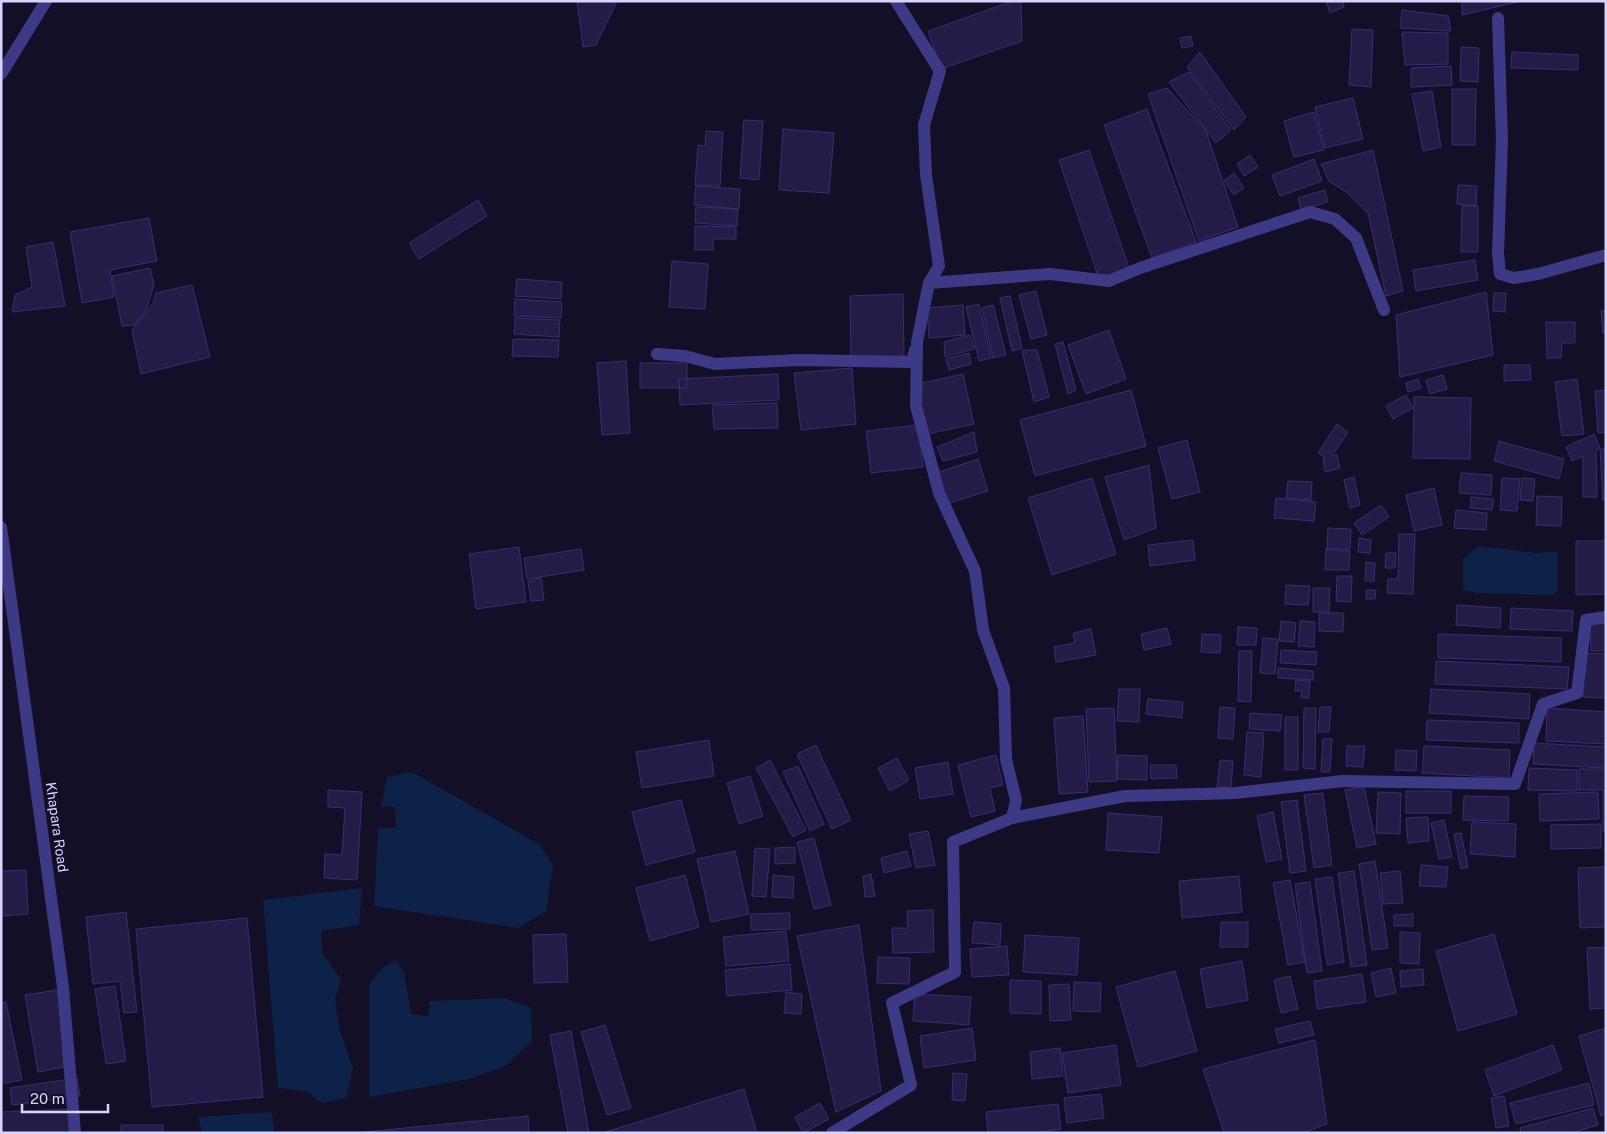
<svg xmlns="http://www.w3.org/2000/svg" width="1607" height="1134" viewBox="0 0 1607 1134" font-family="'Public Sans',sans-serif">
	<rect width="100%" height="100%" fill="#130f26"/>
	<path fill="#0c2248" d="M1479,546l58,7 21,-2v40l-5,4 -76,-2 -14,-3v-31z
		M412,772l127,72 14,21 -7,46 -27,17 -145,-22 4,-77 18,-2 -1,-20 -14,-1 6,-29z
		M362,888l-3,37 -38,6 1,21 19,28 -6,18 4,29 14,41 -7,30 -24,5 -16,-12 -28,-3 -15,-188z
		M396,960l8,12 7,42 17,2 2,-15 74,-3 27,10 1,33 -27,25 -36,13 -100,18v-112l12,-16z
		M272,1112l2,21h-72l-4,-16z"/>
	<path fill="#241b47" stroke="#3b2d73" d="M577,1h40l-21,44 -13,2z
		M1013,1h8l1,40 -81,28 -13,-38z
		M1326,1h17l1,6 -14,6z
		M1462,1h59l-59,14z
		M1402,10l46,6 3,15 -51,-3z
		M1352,29l21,1 -2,57 -22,-2z
		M1402,32l46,1v31l-43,1z
		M1191,36l2,10 -11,2 -2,-10z
		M1461,47l18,1 -1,34 -18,-1z
		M1200,52l46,65 -12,13 -47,-63z
		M1512,52l66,3v15l-67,-2z
		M1451,66l1,19 -41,2v-19z
		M1189,72l42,58 -15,13 -47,-61z
		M1167,88l39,43 32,96 -39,14 -51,-147z
		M1452,89h24l-1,56h-23z
		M1432,91l9,56 -18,4 -11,-57z
		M1353,98l10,41 -38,9 -10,-41z
		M1147,109l49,133 -44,16 -48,-133z
		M1314,112l10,38 -30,7 -10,-36z
		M744,120l19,1 -4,59 -19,-2z
		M783,129l51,4 -5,60 -50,-3z
		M706,131l17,1 -3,54 -25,-1 3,-40 7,1z
		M1089,150l40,118 -30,11 -40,-119z
		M1373,150l30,141 -17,5 -18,-83 -22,-21 -17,-11 -8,-17z
		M1250,155l8,12 -14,9 -7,-12z
		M1314,159l8,22 -42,15 -8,-21z
		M1234,173l10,15 -10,7 -10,-14z
		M1458,185l19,1 -1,20 -19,-2z
		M696,186l44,3 -1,20 -45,-4z
		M1325,190l3,12 -27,8 -3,-12z
		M478,200l9,16 -68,43 -10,-16z
		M1462,206h16v46h-17z
		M696,207l42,2 -1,17 -42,-3z
		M149,218l8,43 -47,9 4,27 -32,6 -12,-71z
		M695,226l41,1v12h-23v11h-18z
		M53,242l12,64 -53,6 3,-17 17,-8 -6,-40z
		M1475,260l3,20 -62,11 -3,-21z
		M672,261l36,3 -3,45 -36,-2z
		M150,268l4,17 -8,25 -11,15 -13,1 -10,-50z
		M517,279l45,3 -1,17 -46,-3z
		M192,285l18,72 -69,17 -9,-44 21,-27 3,-10z
		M1036,291l11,44 -16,4 -12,-44z
		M1486,292l7,63 -93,22 -4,-62z
		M1494,293h12l-1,19 -12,-1z
		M903,294l1,62 -53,1 -1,-61z
		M1010,296l12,52 -10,3 -12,-53z
		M515,299l47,3 -1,16 -47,-2z
		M979,304l12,54 -12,3 -13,-54z
		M963,305l2,30 -36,3 -2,-30z
		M993,305l13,50 -13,3 -11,-50z
		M1606,310v22l-3,1 -2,-22z
		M515,318l45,2 -1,17 -45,-3z
		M1546,322h29v21h-13l-1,15h-14z
		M1109,330l17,49 -40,15 -18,-49z
		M970,335l4,14 -29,8 -1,-15z
		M513,339l46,1 -1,17 -46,-1z
		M1063,342l13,48 -8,4 -13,-50z
		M1022,350h15l12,47 -15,5z
		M969,353l2,11 -22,6 -3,-11z
		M626,361l4,72 -28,2 -5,-72z
		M640,363h47v25h-47z
		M1504,365h26l1,15 -27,1z
		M852,368l4,56 -55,6 -7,-57z
		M778,374l1,26 -99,5 -1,-26z
		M963,374l11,50 -47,10 -9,-50z
		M1443,375l4,14 -17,5 -4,-14z
		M1418,379l3,9 -13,4 -2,-9z
		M1577,379l7,55 -22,2 -7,-54z
		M1131,390l15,56 -111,30 -15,-56z
		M1606,390v42l-8,1 -3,-42z
		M1406,395l7,13 -20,11 -7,-13z
		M1414,397l57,1 -1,61 -57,-1z
		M777,403l1,25 -64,1 -2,-24z
		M1337,424l11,8 -16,24 5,-1 3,13 -15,4 -2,-14 2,-1 -7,-4z
		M918,425l5,42 -52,6 -5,-42z
		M974,432l3,20 -34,9 -6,-14z
		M1594,434l6,14 -4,2 1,47h-14v-41l-11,5 -6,-14z
		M1187,440l13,52 -28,7 -14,-51z
		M1499,441l65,18 -5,20 -65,-18z
		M1600,449h6v51h-3z
		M978,459l10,32 -42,13 -10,-31z
		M1149,465l7,63 -32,12 -19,-63z
		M1461,473l31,2 -1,20 -32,-2z
		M1354,477l6,28 -10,3 -6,-28z
		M1092,478l24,76 -64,21 -24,-77z
		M1502,478l18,1 -3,32 -17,-1z
		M1522,478l13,1 -2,22 -13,-1z
		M1288,481l24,1 -1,18 -25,-2z
		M1434,488l8,37 -28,6 -8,-36z
		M1537,496l25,1 -1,29 -25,-1z
		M1471,497l23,2 -2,11 -22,-2z
		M1276,498l40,4 -2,19 -40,-3z
		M1381,505l8,12 -27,18 -8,-12z
		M1456,510l31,3 -1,17 -32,-2z
		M1328,528l23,1 -1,20h-23z
		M1399,534h16l-2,60 -26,-1 1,-14h10z
		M1359,538l12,2 -1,13 -12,-1z
		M1193,540l2,20 -45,6 -2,-21z
		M1576,541h30v53l-30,1z
		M519,547l7,55 -50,7 -7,-55z
		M581,549l3,21 -57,9 -3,-21z
		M1326,549l24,2 -1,19h-24z
		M1386,553h10l-1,15h-10z
		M1366,562l9,1 -1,18h-9z
		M1337,576h15l-1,26 -15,-1z
		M541,578l3,22 -13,1 -3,-20z
		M1286,585l24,1 -2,19 -23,-1z
		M1313,588h17l-1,24h-16z
		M1366,590h10l-1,9h-9z
		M1457,605l44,3 -1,20 -44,-3z
		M1511,608l62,3 -1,20 -62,-2z
		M1319,613h25l-1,19 -24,-1z
		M1281,621l15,2 -2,19 -15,-1z
		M1300,621l15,1 -1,25 -16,-1z
		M1590,623h16v28h-15z
		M1238,627l19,1 -1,17h-19z
		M1167,628l4,16 -27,6 -3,-16z
		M1091,629l5,26 -40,7 -2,-15 21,-4 -2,-10z
		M1202,634l19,1 -1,18 -19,-1z
		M1438,634l123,4v24l-123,-4z
		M1263,638l15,1 -3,35 -15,-1z
		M1281,650l36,2 -1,13 -36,-2z
		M1239,651h13l-1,51 -13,-1z
		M1584,653l22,1v44l-23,-1z
		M1436,661l133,6 -2,22 -132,-5z
		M1278,668l35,3v9l-35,-2z
		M1296,680l14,1 -1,17h-8l1,-7h-7z
		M1119,689h21l-1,33 -22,-1z
		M1431,689l99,5 -1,25 -100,-6z
		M1148,699l35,3 -1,16 -36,-4z
		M1220,707l15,1 -2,31 -15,-1z
		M1320,707h11l-2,25h-11z
		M1114,708l3,73 -28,1 -3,-73z
		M1304,708h12l-1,61 -12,-1z
		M1547,708l59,4v32l-60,-3z
		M1250,713l32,2 -2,16 -31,-2z
		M1083,716l5,76 -29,2 -5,-76z
		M1285,717h13v53h-13z
		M1427,720l92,3v20l-93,-3z
		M1247,732l17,1 -3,44 -17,-2z
		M1323,739h9l-2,33h-9z
		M709,740l5,36 -72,12 -6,-36z
		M1534,743l72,4v21l-73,-4z
		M816,745l35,75 -19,9 -35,-75z
		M1347,746h18l-2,21 -17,-1z
		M1424,746l86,4 -1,28 -87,-5z
		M1396,750l21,1 -1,20 -21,-1z
		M996,755l7,30 -13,3 5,23 -24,6 -13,-52z
		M1118,755l29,1v24l-30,-1z
		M897,758l12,22 -19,11 -12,-23z
		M770,760l36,70 -13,7 -37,-69z
		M1220,760l13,1 -2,27 -14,-1z
		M948,762l5,32 -33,5 -5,-31z
		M1150,765h26l1,13 -26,1z
		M798,766l26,58 -14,7 -27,-59z
		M1529,768l48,2v21l-49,-1z
		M1579,769h27v62h-3v-41h-24z
		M750,776l13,40 -24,8 -12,-41z
		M1364,786l12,58 -19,4 -12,-58z
		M328,790l34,2 -5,88 -33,-2 1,-24 17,1 3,-47 -17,-1z
		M1406,791h45v22h-45z
		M1378,792l23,1 -1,41 -24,-1z
		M1598,792l1,27 -59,2 -1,-27z
		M1323,793l9,72 -18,3 -10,-73z
		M1464,796l45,1 -1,24 -45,-1z
		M681,800l14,52 -49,13 -14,-53z
		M1297,800l9,71 -16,2 -9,-71z
		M1273,812l9,47 -16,3 -9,-46z
		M1108,813l54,4 -3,36 -53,-3z
		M1428,817l1,24 -21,2 -2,-25z
		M1444,820l8,37 -13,2 -8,-36z
		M1472,822l44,2 -1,33 -45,-3z
		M1601,824v24l-50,1v-24z
		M928,831l7,34 -19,3 -7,-34z
		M1461,833l7,34 -7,2 -7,-35z
		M814,838l17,67 -17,4 -17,-67z
		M795,847v16l-20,1v-16z
		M755,848l15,1 -4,48 -14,-1z
		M735,851l14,63 -38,8 -14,-63z
		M907,851l4,15 -27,7 -3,-15z
		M1375,861l13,87 -16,2 -13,-86z
		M1421,865l27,2 -2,20 -27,-1z
		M1606,867v60l-26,1 -2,-60z
		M26,870l2,44 -27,2v-45z
		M1354,871l13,94 -16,2 -13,-94z
		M1400,871l3,32 -20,1 -3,-31z
		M871,874l4,22 -10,1 -2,-21z
		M685,875l14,52 -49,14 -14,-53z
		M773,875l21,2 -1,21 -21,-1z
		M1239,876l3,36 -60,6 -3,-37z
		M1332,877l12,85 -17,3 -12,-86z
		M1290,880l15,82 -17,3 -15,-82z
		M1310,882l12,89 -15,2 -12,-89z
		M933,910l1,42 -41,1 -1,-25h16l-1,-17z
		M126,912l11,100 -13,1 -4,-32 -27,3 -7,-67z
		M790,913v16l-39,1v-16z
		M1413,914v12h-19v-11z
		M247,918l16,179 -111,10 -16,-178z
		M974,922l27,2 -1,21 -28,-2z
		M1221,922h27v25h-28z
		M859,925l22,166 -45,21 -39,-176z
		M786,931l3,30 -63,5 -3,-29z
		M1400,932l20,1 -1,31 -19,-1z
		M566,934l2,48 -34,1 -1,-48z
		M1494,934l23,80 -59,17 -22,-80z
		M1025,935l54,3 -2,37 -54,-3z
		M1007,946l2,29 -37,2 -2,-28z
		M1606,947v61l-16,1 -3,-61z
		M878,957l32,1 -1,26 -32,-1z
		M1242,961l6,39 -41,8 -7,-39z
		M790,964l2,26 -65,6 -2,-26z
		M1391,968l5,25 -20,4 -5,-24z
		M1423,969l1,16 -23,2 -1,-16z
		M1175,971l22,80 -59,16 -22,-80z
		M1362,974l4,28 -49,7 -3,-28z
		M1290,976l8,33 -17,4 -7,-33z
		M1010,980l31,1v33l-31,-1z
		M1074,982l27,1 -1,29 -27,-1z
		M1069,984l2,36 -21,1 -1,-36z
		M115,986l11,75 -20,3 -11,-75z
		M57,990l12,76 -31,6 -13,-77z
		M786,992l16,2 -1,20 -17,-1z
		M915,994l56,3 -2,28 -56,-4z
		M6,1002l16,78 -21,4v-81z
		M1310,1021l4,14 -35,8 -4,-14z
		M605,1025l26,83 -24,7 -26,-83z
		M972,1028l4,32 -52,8 -4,-32z
		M1606,1028v86l-5,2 -22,-80z
		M571,1031l18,102h-21l-18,-98z
		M1315,1040l12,84 -25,9h-78l-21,-64z
		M1116,1045l5,40 -53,8 -6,-40z
		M1553,1045l9,25 -68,26 -9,-26z
		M1060,1048l3,28 -31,3 -2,-27z
		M953,1073l14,1 -2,27 -13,-1z
		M77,1078l3,18 -68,9 -2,-17z
		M1589,1083l5,22 -78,19 -6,-21z
		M744,1089l13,44h-155z
		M1101,1094l3,24 -37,5 -3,-25z
		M1504,1096l5,30 -13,2 -5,-30z
		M820,1103l9,16 -26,14 -8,-16z
		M1058,1104l3,25 -27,4h-46l-2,-21z
		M1593,1108l5,17 -27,8h-50l-1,-5z
		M69,1109l1,24h-69v-21z
		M528,1116l1,17h-175z
		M121,1125h42v8h-42z"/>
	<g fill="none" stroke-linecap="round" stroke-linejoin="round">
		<path stroke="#3d3a85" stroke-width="12" d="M896,1l44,70 -16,54 2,50 13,91 -10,17 -12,59 -1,64 23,87 36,78 8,59 21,58 2,71 10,41 -4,18
			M1498,18l4,122 -4,113 2,21 14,4 24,-4 68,-19
			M1,74l45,-73
			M929,283l121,-9 59,7 31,-13 170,-56 25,7 21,19 28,72
			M657,354l28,2 30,8 82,-4 115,2 3,-12
			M1,527l62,460 12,146
			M832,1133l79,-48 -19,-82 63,-31 -2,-130 59,-24 113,-22 110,-3 108,-12 172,3 28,-80 34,-11 9,-73 20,-3"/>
	</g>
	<g text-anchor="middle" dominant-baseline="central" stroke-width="4" stroke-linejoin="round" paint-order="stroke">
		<g font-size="14" fill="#d9d4ff" stroke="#130f26">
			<text transform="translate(57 827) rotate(82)">Khapara Road</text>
		</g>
	</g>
	<rect width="1607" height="1134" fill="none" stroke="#d9d4ff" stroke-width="5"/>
	<path d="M22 1104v8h86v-8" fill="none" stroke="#d9d4ff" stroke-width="2.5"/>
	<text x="30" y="1104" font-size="15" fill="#d9d4ff" stroke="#130f26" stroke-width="4" paint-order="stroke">20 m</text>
</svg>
